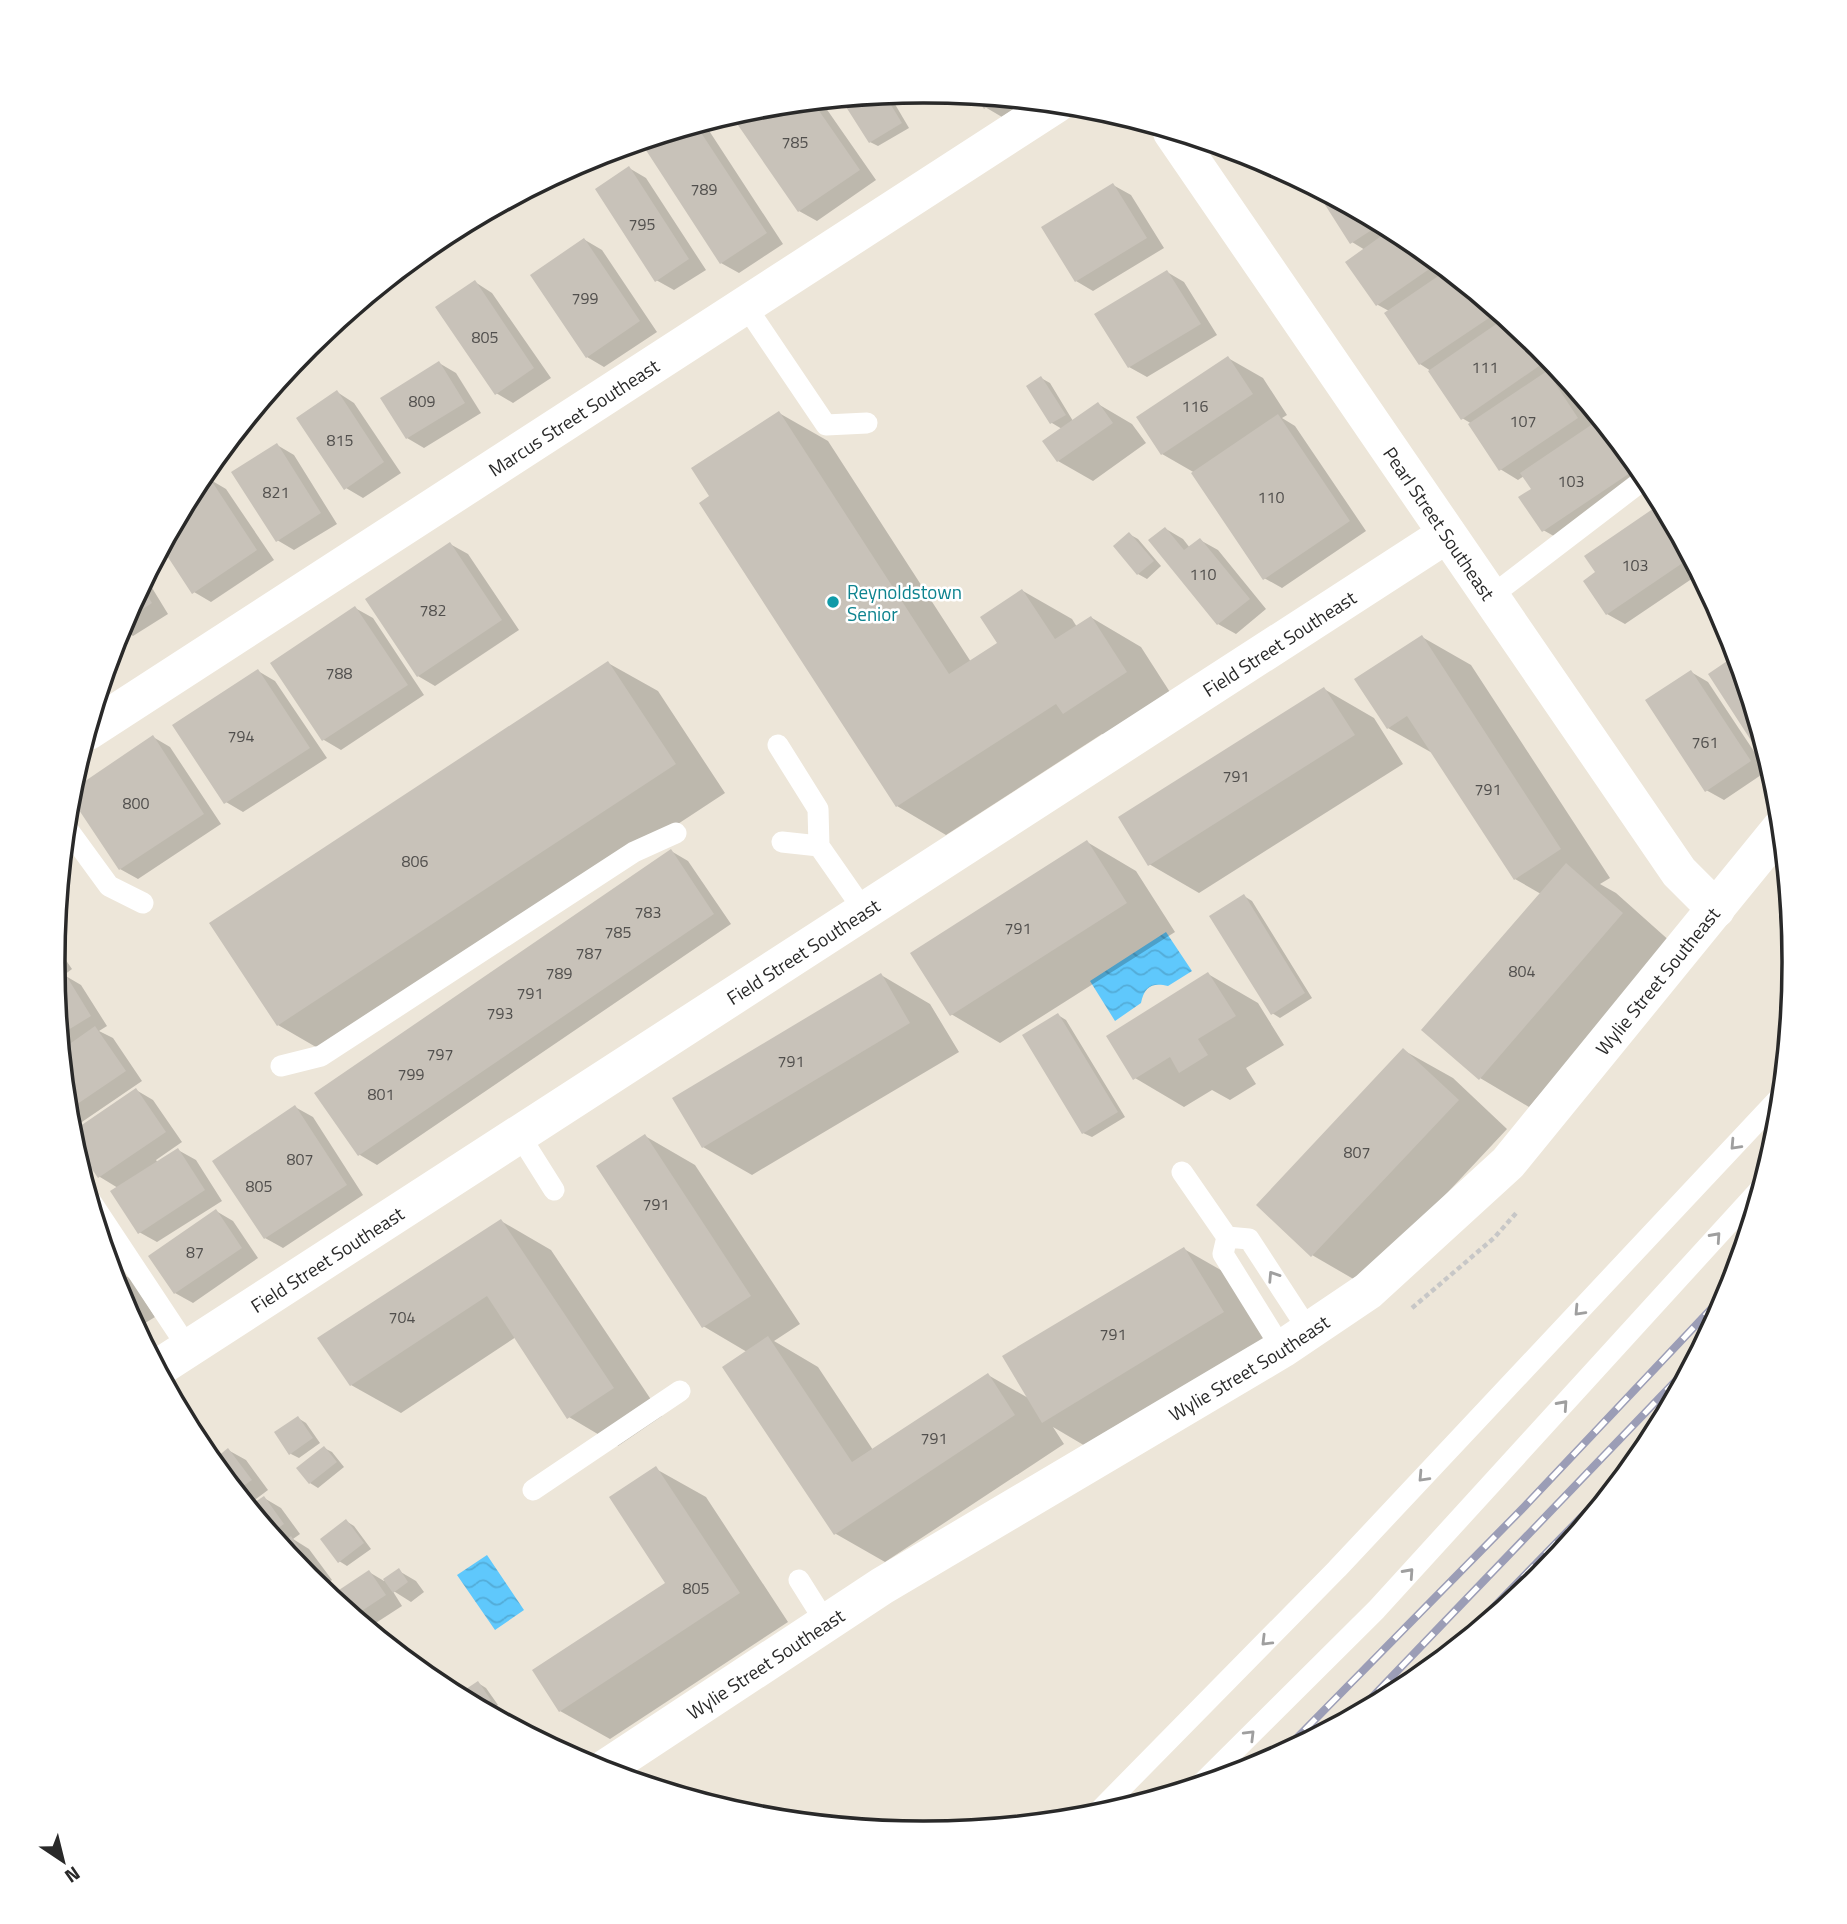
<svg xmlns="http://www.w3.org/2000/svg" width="1847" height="1924" viewBox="0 0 1847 1924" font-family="'Titillium Web',sans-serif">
	<defs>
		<pattern id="water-waves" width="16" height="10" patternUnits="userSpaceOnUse" patternTransform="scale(1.75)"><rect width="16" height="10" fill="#5fc8fc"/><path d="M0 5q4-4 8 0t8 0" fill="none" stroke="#53acd8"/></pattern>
	</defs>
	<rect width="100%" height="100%" fill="#ede6d9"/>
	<path fill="url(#water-waves)" d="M1166,932l26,39 -24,15c-16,-4 -24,1 -27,17l-26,18 -25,-40z
		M487,1555l37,55 -29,20 -38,-55z"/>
	<path fill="#0003" d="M889,94l20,34 -31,18 -8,-4 -24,-43z
		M977,96l49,5 -24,16 -17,-10z
		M821,101l55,79 -59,41 -18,-10 -66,-97 21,-6z
		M702,123l4,3 77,118 -44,29 -18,-10 -66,-126z
		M629,168l17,10 60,92 -32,20 -18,-10z
		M1113,185l18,10 33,53 -71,43 -17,-10z
		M1318,190l90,48 131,108 19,28 -4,3 11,6 28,43 8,-5 47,57 -87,62 -18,-10 -10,-40 -9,-14 -6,4 -18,-11 -28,-45 -10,-6 -31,-47 -11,-7 -31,-53 -11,-6 -13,-55 -13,-8 -22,-45z
		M585,240l17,10 55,82 -53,35 -17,-10z
		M1167,272l17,10 33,53 -70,42 -18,-10z
		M475,282l17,11 59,85 -38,25 -17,-10z
		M1228,358l35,20 24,37 -5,3 13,8 71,105 -84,57 -18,-10 -69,-105 -33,-19z
		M439,363l17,10 25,40 -57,35 -17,-10z
		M1041,378l9,5 23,38 25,-17 34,20 14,19 -53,38 -35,-20 4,-32 -10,-6z
		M337,392l17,11 47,70 -38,25 -17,-10z
		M779,413l49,28 143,221 28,-19 24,-52 49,28 5,8 15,-9 49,29 34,53 -62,41 -11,-7 -156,101 -49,-29 -186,-309z
		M277,445l17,10 43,69 -43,26 -17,-10z
		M209,479l17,10 48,71 -63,42 -17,-10 -31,-45 30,-57z
		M1660,506l4,2 35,66 -74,50 -18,-10 -10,-41z
		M1166,529l17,10 7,9 10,-8 18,10 48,59 -30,25 -18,-10z
		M1129,534l9,5 23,27 -14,13 -9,-5 -23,-28z
		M450,544l18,10 51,76 -84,56 -17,-10z
		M146,578l22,36 -35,22 -14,-8z
		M355,608l18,10 51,77 -83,55 -17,-10 -52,-77z
		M1422,637l49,28 139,213 -10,6 16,9 56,50 -143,164 -49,-29 61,-184 -26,-15 -81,-125 -46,-26z
		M1737,657l28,92 -9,-5 -46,-70z
		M608,663l50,28 67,102 -397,261 -50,-29z
		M258,671l17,10 52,77 -84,54 -17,-10z
		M1691,672l17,10 59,89 -43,29 -18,-10z
		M1324,689l50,29 29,46 -204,129 -50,-29z
		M153,737l17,10 51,77 -83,55 -18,-10z
		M1087,842l49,29 39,61 -175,111 -49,-29z
		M671,851l17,10 43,63 -354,241 -17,-10 -43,-62z
		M1244,896l8,5 60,97 -32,20 -8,-5z
		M54,943l18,26 -8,6 17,10 26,41 -8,5 14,7 29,43 -66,45 -8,-5 -15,-159z
		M1208,974l50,29 26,42 -38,23 10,16 -26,16 -18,-10 -28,17 -49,-29z
		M881,975l49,29 29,48 -207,123 -49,-28z
		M1058,1015l8,5 59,97 -33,20 -9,-4z
		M1403,1050l50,28 54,51 -145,155 -50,-29z
		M136,1090l17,10 29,42 -26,18 2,3 20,-13 18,10 26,41 -65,41 -18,-10 -21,-44 -18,-11 -30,-43z
		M295,1107l18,10 50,78 -80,53 -18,-10z
		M645,1136l50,29 105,159 -26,17 44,26 55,83 115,-75 42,24 154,-150 49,28 39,64 -180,109 -39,-23 11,17 -179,118 -49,-28 -89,-182 -44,-26z
		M216,1211l17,10 25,37 -65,45 -18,-10z
		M501,1221l50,29 111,166 -44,30 -49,-29 -53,-80 -115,76 -50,-28z
		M102,1239l13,21 -6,4z
		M113,1269l18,10 24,38 -18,11 -18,-33 -8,-25z
		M298,1418l8,5 14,20 -21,15 -8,-4z
		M324,1448l8,4 12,15 -26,21 -8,-5z
		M228,1450l18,10 22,30 -20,15 -35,-43z
		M656,1469l50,28 82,125 -178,117 -50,-28 107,-128z
		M264,1498l17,10 19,26 -7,5 16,10 23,31 -12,8 -13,-10 -57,-70z
		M346,1521l8,5 17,23 -24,17 -8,-5z
		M399,1571l17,10 8,11 -13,10 -19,-12 10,16 -34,22 -36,-30 37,-26 15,9z
		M478,1683l8,5 12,17 -11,7 -18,-10z"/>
	<path fill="#c8c2b9" d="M885,95l17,28 -33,20 -28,-44z
		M975,96l23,2 -14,11z
		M813,102l47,68 -62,42 -67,-97 23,-7z
		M696,125l71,108 -47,31 -78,-120 7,-5z
		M629,166l60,93 -34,23 -60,-93z
		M1113,183l34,55 -72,44 -34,-55z
		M1329,196l28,15 24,13 -31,20 -28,-44z
		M1391,229l17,9 30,25 -62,43 -31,-44z
		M584,238l56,83 -54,37 -56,-83z
		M1167,270l34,54 -73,44 -34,-54z
		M1447,270l51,42 -79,53 -35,-52z
		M475,280l59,88 -39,27 -60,-88z
		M1505,318l13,10 24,36 -81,56 -33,-49z
		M1228,356l25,38 -92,61 -25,-38z
		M439,361l26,42 -59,36 -26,-41z
		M1547,371l31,47 -79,53 -31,-47z
		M1041,376l25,39 -16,9 -24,-38z
		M337,390l47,72 -40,28 -48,-72z
		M1098,402l15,21 -56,39 -15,-21z
		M779,411l170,263 48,-31 -17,-26 42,-28 33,50 36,-23 36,56 -64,42 -7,-10 -160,103 -197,-304 10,-7 -18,-28z
		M1278,414l72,107 -87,59 -72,-107z
		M1600,419l39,48 -97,65 -24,-35 13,-8 -11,-16z
		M277,443l44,70 -45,29 -45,-70z
		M209,477l48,73 -65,44 -30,-46 33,-62z
		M1660,504l30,54 -84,57 -23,-34 12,-9 -11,-16z
		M1165,527l19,23 16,-12 50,61 -33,26 -69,-85z
		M1129,532l25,29 -17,14 -24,-29z
		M450,542l52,78 -85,57 -52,-78z
		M141,586l11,17 -29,19z
		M355,606l53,79 -86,56 -52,-78z
		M1422,635l139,214 -47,31 -107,-164 -20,13 -33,-50z
		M1736,655l26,85 -8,5 -46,-71z
		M608,661l68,103 -399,262 -68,-103z
		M258,669l52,79 -86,56 -52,-79z
		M1691,670l60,91 -46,31 -60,-92z
		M1324,687l31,48 -207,131 -30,-49z
		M153,735l51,79 -85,56 -50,-75v-3z
		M1087,840l40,63 -177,113 -40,-63z
		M671,849l43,65 -356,242 -44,-63z
		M1566,863l57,50 -144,167 -58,-50z
		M1244,894l61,99 -34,22 -62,-99z
		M64,972l27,44 -31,19 -6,-56z
		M1208,972l28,44 -38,23 10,16 -29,18 -9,-16 -37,23 -27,-44z
		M881,973l29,50 -208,125 -30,-50z
		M1058,1013l60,99 -36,22 -60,-99z
		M95,1026l31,45 -59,40 -6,-61z
		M1403,1048l56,52 -148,157 -55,-52z
		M136,1088l30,44 -68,46 -26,-38 -2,-7z
		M295,1105l52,80 -83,54 -52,-78z
		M645,1134l106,162 -49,32 -106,-162z
		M178,1148l27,42 -67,44 -28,-43z
		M216,1209l26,39 -68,46 -26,-38z
		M501,1219l113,169 -47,31 -80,-123 -137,90 -33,-48z
		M1184,1247l40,65 -182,111 -40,-67z
		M113,1267l25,40 -10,6 -9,-18 -8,-27z
		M768,1336l84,126 136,-89 27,42 -181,120 -112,-168z
		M298,1416l15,22 -24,17 -15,-23z
		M324,1446l13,16 -28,22 -13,-16z
		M228,1448l24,32 -16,11 -24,-30z
		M656,1466l84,127 -181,119 -27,-42 133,-87 -56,-86z
		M264,1496l20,28 -13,9 -22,-27z
		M346,1519l18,24 -26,20 -18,-24z
		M291,1536l24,34 -9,6 -26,-32z
		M399,1568l9,14 -15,11 -10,-14z
		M369,1570l17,25 -32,21 -24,-20z
		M478,1681l13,19 -12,7 -14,-7 -5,-7z"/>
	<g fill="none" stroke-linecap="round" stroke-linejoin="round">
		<path stroke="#c7c7c7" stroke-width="4.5" stroke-dasharray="5 3.5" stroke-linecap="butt" d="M1412,1308l82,-70 23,-26"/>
		<path stroke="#fff" stroke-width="21" d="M745,305l81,120 41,-2
			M1490,597l157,-120
			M778,745l40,64 1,37 46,66
			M66,827l43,59 34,17
			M782,842l37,4
			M281,1066l40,-10 313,-204 42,-19
			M520,1136l34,54
			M1182,1172l45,65 -4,17 59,95
			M90,1200l98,148
			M1227,1237l22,2 60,92
			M533,1490l147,-99
			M799,1580l27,43
			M1201,1784l175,-174 385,-422
			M1094,1816l243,-247 444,-473"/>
		<g stroke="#fff" stroke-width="38">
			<path id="s1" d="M1172,132l507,740 37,37"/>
			<path id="s2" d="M88,731l968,-627"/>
			<path id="s3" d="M158,1368l1289,-834"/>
			<path id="s4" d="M603,1770l279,-184 400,-237 86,-58 140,-128 273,-335"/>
		</g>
		<g stroke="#9b9db6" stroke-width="8">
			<path id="rail" d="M1456,1646l178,-183
				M1356,1714l335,-349
				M1282,1753l243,-247 205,-217"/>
		</g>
		<use href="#rail" stroke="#fff" stroke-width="5" stroke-dasharray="16" stroke-linecap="butt"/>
	</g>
	<defs><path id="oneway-chevron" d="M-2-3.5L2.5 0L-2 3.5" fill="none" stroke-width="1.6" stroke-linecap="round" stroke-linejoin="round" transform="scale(1.75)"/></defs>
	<g stroke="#9f9f9f">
		<use href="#oneway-chevron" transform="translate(1735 1145) rotate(133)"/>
		<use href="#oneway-chevron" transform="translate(1716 1237) rotate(-48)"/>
		<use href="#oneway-chevron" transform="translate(1273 1276) rotate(-123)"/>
		<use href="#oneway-chevron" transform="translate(1579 1311) rotate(133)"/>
		<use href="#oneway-chevron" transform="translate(1563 1405) rotate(-48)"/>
		<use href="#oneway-chevron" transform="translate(1423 1477) rotate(133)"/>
		<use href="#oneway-chevron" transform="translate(1409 1573) rotate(-48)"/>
		<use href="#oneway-chevron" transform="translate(1266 1641) rotate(135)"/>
		<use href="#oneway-chevron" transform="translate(1250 1735) rotate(-45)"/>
	</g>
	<circle fill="#0f9aa8" stroke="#fff" stroke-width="2.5" cx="833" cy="602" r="7"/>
	<g text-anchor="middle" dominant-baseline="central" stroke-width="5" stroke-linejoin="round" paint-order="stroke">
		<g font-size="16" fill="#514f4d">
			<text x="795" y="142">785</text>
			<text x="704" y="189">789</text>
			<text x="642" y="224">795</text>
			<text x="585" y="298">799</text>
			<text x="485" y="337">805</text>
			<text x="1485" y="367">111</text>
			<text x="422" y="401">809</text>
			<text x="1195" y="406">116</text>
			<text x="1523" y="421">107</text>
			<text x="340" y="440">815</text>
			<text x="1571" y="481">103</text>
			<text x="276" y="492">821</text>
			<text x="1271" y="497">110</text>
			<text x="1635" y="565">103</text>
			<text x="1203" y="574">110</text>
			<text x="433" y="610">782</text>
			<text x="339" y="673">788</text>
			<text x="241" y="736">794</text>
			<text x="1705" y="742">761</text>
			<text x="1236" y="776">791</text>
			<text x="1488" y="789">791</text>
			<text x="136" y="803">800</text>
			<text x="415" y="861">806</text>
			<text x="648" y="912">783</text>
			<text x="1018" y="928">791</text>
			<text x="618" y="932">785</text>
			<text x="589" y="953">787</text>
			<text x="1522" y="971">804</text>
			<text x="559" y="973">789</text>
			<text x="530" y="993">791</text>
			<text x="500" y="1013">793</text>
			<text x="440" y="1054">797</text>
			<text x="791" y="1061">791</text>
			<text x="411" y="1074">799</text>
			<text x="381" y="1094">801</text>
			<text x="1357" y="1152">807</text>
			<text x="300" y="1159">807</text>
			<text x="259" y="1186">805</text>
			<text x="656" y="1204">791</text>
			<text x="195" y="1252">87</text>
			<text x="402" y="1317">704</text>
			<text x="1113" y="1334">791</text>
			<text x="934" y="1438">791</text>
			<text x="696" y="1588">805</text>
		</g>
		<g font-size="19" fill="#292929" stroke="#fff">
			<text stroke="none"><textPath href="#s2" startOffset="578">Marcus Street Southeast</textPath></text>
			<text stroke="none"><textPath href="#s1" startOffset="474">Pearl Street Southeast</textPath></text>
			<text stroke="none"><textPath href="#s3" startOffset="1335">Field Street Southeast</textPath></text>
			<text stroke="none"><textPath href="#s3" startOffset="768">Field Street Southeast</textPath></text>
			<text stroke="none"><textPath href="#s4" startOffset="1328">Wylie Street Southeast</textPath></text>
			<text stroke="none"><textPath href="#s3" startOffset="201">Field Street Southeast</textPath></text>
			<text stroke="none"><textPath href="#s4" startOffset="761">Wylie Street Southeast</textPath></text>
			<text stroke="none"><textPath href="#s4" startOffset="194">Wylie Street Southeast</textPath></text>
		</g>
		<g font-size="19" fill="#0d838f" stroke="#fff" text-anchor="start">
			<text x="847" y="591">Reynoldstown<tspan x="847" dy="22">Senior</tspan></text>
		</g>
	</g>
	<path d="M0 0H1847V1924H0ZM923 103H924A858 858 0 0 1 1782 961V963A858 858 0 0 1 924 1821H923A858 858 0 0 1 65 963V961A858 858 0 0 1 923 103Z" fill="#fff" fill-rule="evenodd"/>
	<path fill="none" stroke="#292929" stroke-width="3.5" d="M923 103H924A858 858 0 0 1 1782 961V963A858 858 0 0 1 924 1821H923A858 858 0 0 1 65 963V961A858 858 0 0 1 923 103Z"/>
	<g transform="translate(63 1861) rotate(145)" stroke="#ffffff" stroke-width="5" paint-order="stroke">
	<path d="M0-5L12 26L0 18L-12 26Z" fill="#292929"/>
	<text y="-10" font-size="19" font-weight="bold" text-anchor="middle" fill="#292929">N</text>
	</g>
</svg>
